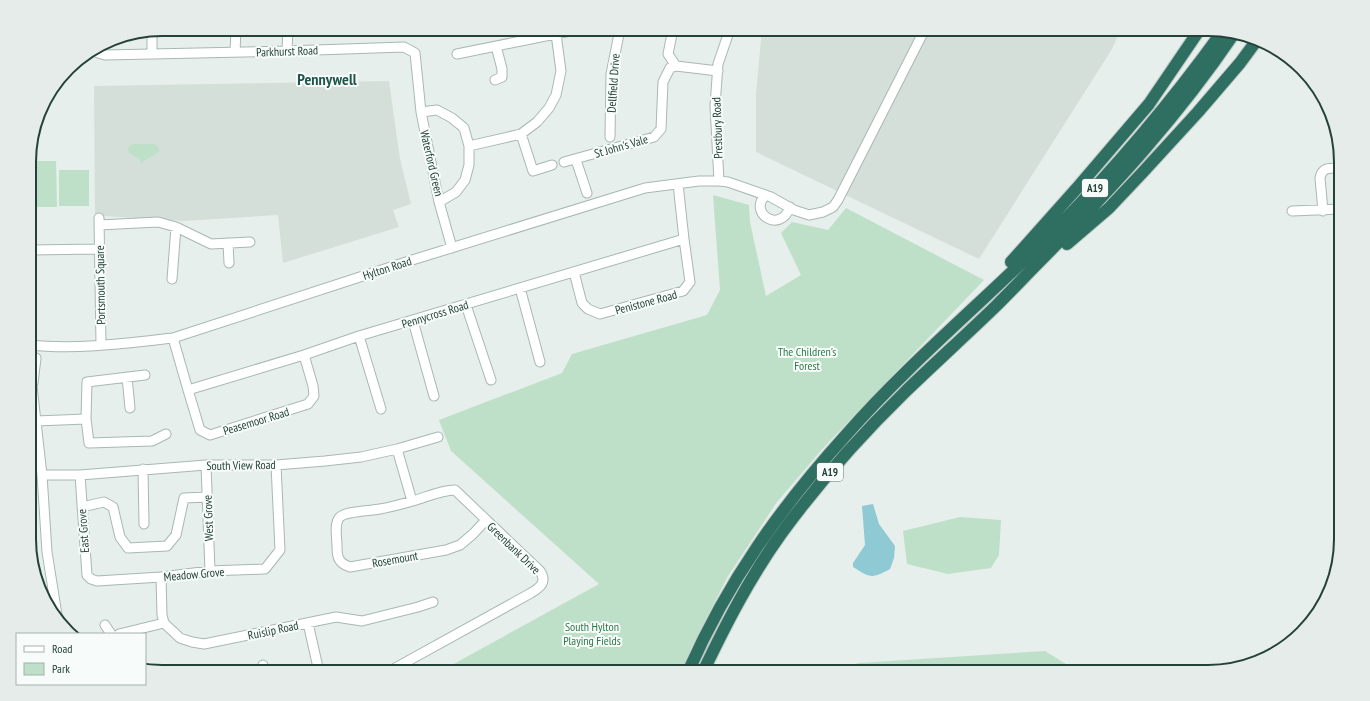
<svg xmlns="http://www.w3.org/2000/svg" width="1370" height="701" viewBox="0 0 1370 701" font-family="'PT Sans Narrow',sans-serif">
	<rect width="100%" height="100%" fill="#e6efeb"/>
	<path fill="#d4dfda" d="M762,29h359l-9,20 -133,210 -223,-107v-58z
		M389,81l11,78 11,45 -18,6 6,17 -116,36 -5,-48 -95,6 -80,-5 -8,2 -1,-132z"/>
	<path fill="#bfe0c8" d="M134,144h21l4,4v4l-18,11 -1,-4 -11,-6 -1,-4 2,-4z
		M29,161h27l1,46h-28z
		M59,170h30v36h-30z
		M713,195l36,10 1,17 16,74 35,-21 -20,-42 11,-11 36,8 18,-22 138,72 -159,166 -48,56 -49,74 -36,70 -10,26h-243l160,-88 -148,-133 -12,-31 123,-47 10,-19 135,-39 13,-25z
		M960,517l41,3 -2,35 -8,13 -43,6 -41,-10 -4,-33z
		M1045,651l34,21h-257l37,-9z"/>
	<path fill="#8ec9d4" d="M873,504l6,20 16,22 -1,12 -4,11c-19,10 -19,9 -37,-2v-4l12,-18 -3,-39z"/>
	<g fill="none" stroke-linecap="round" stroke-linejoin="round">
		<g stroke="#a8b8b2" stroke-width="11">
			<path id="minor" d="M673,29l-5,25 8,12
				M98,47v6l7,2 182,-4 117,-4 11,6 6,59 18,90 17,-10 9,-12 4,-15v-19l-5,-18 -12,-10 -15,-8 -16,2
				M287,51l1,-22
				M235,52l1,-23
				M152,54v-23
				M457,54l123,-25
				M495,80l7,-3v-8l-6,-23
				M521,134l12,37 19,-6
				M610,137l1,-63 9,-45
				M469,146l52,-12 16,-12 12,-14 7,-13 5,-24 -5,-37
				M576,160l11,33
				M564,162l90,-25 7,-8 2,-47 7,-14 6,-2 42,5
				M719,181l-4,-75 3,-42 12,-35
				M766,195c-19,17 14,40 24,12
				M439,202l13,46
				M1292,211l48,-2
				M1323,211l-3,-33c2,-11 10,-10 20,-10
				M99,218l2,126
				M99,225l59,-3 18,5 35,17 39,-2
				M228,243l1,20
				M30,250l69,-1
				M574,272l8,31 6,6 12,5 83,-23 7,-9 -6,-43 -6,-55
				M172,279l4,-52
				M520,288l20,74
				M466,305l25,75
				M413,321l21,75
				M359,336l22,73
				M173,338l15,52 12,40 10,5 98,-31 6,-8 -1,-10 -9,-31
				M31,345c45,5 97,-2 142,-7l236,-77 236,-73 54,-7h20l9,1 43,15 23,13 15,5 14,-3 10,-5 5,-7 87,-171
				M30,375l2,11 10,89 5,77 11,69
				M145,375l-58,7 -1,37 3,24 63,-2 14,-7
				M127,377l3,31
				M33,383l3,-25
				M188,390l116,-35 55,-19 325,-97
				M36,421l50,-2
				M397,449l15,52
				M206,465l4,106
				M143,469l1,55
				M42,475h38l126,-10h70l49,-4 36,-4 36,-8 41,-12
				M80,475l7,100 4,4 6,2 64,-4 49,-6 55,-2 15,-19 -4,-85
				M82,507l22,-5 9,5 7,30 8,11 39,-2 9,-11 8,-37 24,-1
				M161,577l1,38 2,8 16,15 12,4 12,2 132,-27 26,4 56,-14 15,-5
				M308,623l11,49
				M105,625l6,9
				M119,634l45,-11
				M263,665l2,7
				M388,672l143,-79c10,-6 16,-11 9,-22l-85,-81c-14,0 -28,7 -42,11 -11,3 -22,6 -33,8 -10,2 -36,2 -41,9 -5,7 -2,20 -2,28 0,11 1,17 13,21l96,-17 14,-5 13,-11 13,-14"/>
		</g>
		<g stroke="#c2cac8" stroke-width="14">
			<path id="highway" d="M1067,244l42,-36 34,-36 55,-60 42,-49 17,-23
				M1011,262l67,-75 71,-83 51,-75
				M688,672c40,-91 92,-164 158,-237 63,-72 137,-133 205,-201 62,-63 119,-130 171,-202
				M703,672c23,-48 47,-95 78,-138 37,-51 79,-98 124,-142 30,-29 61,-57 91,-86 17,-17 33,-34 50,-51 69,-70 132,-139 187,-220"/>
		</g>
		<use href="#minor" stroke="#fff" stroke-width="9"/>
		<use href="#highway" stroke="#2f6f62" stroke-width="12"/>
	</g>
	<g text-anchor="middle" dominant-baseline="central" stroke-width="4" stroke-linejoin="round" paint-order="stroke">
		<g fill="#f7fbf9" stroke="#637a73" stroke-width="1">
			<rect x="1082" y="179" width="26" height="18" rx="3"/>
			<rect x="817" y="463" width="26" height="18" rx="3"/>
		</g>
		<g font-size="11" font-weight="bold" fill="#24423a">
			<text x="1095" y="188">A19</text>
			<text x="830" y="472">A19</text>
		</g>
		<g font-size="12" fill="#24423a" stroke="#f7fbf9">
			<text transform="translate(287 51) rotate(-2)">Parkhurst Road</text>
			<text transform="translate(613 83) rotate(-86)">Dellfield Drive</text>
			<text transform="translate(717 128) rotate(-92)">Prestbury Road</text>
			<text transform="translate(621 146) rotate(-16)">St John's Vale</text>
			<text transform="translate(432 163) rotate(77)">Waterford Green</text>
			<text transform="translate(387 268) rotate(-18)">Hylton Road</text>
			<text transform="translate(100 285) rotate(-91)">Portsmouth Square</text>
			<text transform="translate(646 302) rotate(-15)">Penistone Road</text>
			<text transform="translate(435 314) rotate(-17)">Pennycross Road</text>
			<text transform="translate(256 421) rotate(-17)">Peasemoor Road</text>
			<text transform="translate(241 465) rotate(-1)">South View Road</text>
			<text transform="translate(208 518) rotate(-92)">West Grove</text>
			<text transform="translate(83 531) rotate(-94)">East Grove</text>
			<text transform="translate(514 548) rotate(44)">Greenbank Drive</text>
			<text transform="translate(395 559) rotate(-10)">Rosemount</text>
			<text transform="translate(194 574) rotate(-5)">Meadow Grove</text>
			<text transform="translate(273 630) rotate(-12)">Ruislip Road</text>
		</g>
		<g font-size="12" fill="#2d7a4b" stroke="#f7fbf9">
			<text x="807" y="351">The Children's<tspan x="807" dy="14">Forest</tspan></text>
			<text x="592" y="626">South Hylton<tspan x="592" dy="14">Playing Fields</tspan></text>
		</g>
		<g font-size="16" font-weight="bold" fill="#1f5548" stroke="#f7fbf9">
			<text x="327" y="79">Pennywell</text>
		</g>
	</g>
	<path d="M0 0H1370V701H0ZM162 36H1208A126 126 0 0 1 1334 162V539A126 126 0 0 1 1208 665H162A126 126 0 0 1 36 539V162A126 126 0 0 1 162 36Z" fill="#e6ecea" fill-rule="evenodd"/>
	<path fill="none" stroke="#24423a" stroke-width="2" d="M162 36H1208A126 126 0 0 1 1334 162V539A126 126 0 0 1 1208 665H162A126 126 0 0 1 36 539V162A126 126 0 0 1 162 36Z"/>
	<rect x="16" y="633" width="130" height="52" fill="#f7fbf9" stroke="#a3b1ad"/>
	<rect x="24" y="646" width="20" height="6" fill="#ffffff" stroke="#a3b1ad"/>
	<text x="52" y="653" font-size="12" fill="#24423a">Road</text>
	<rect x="24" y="663" width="20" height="12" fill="#bfe0c8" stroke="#a3b1ad"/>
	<text x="52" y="673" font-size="12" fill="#24423a">Park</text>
</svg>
